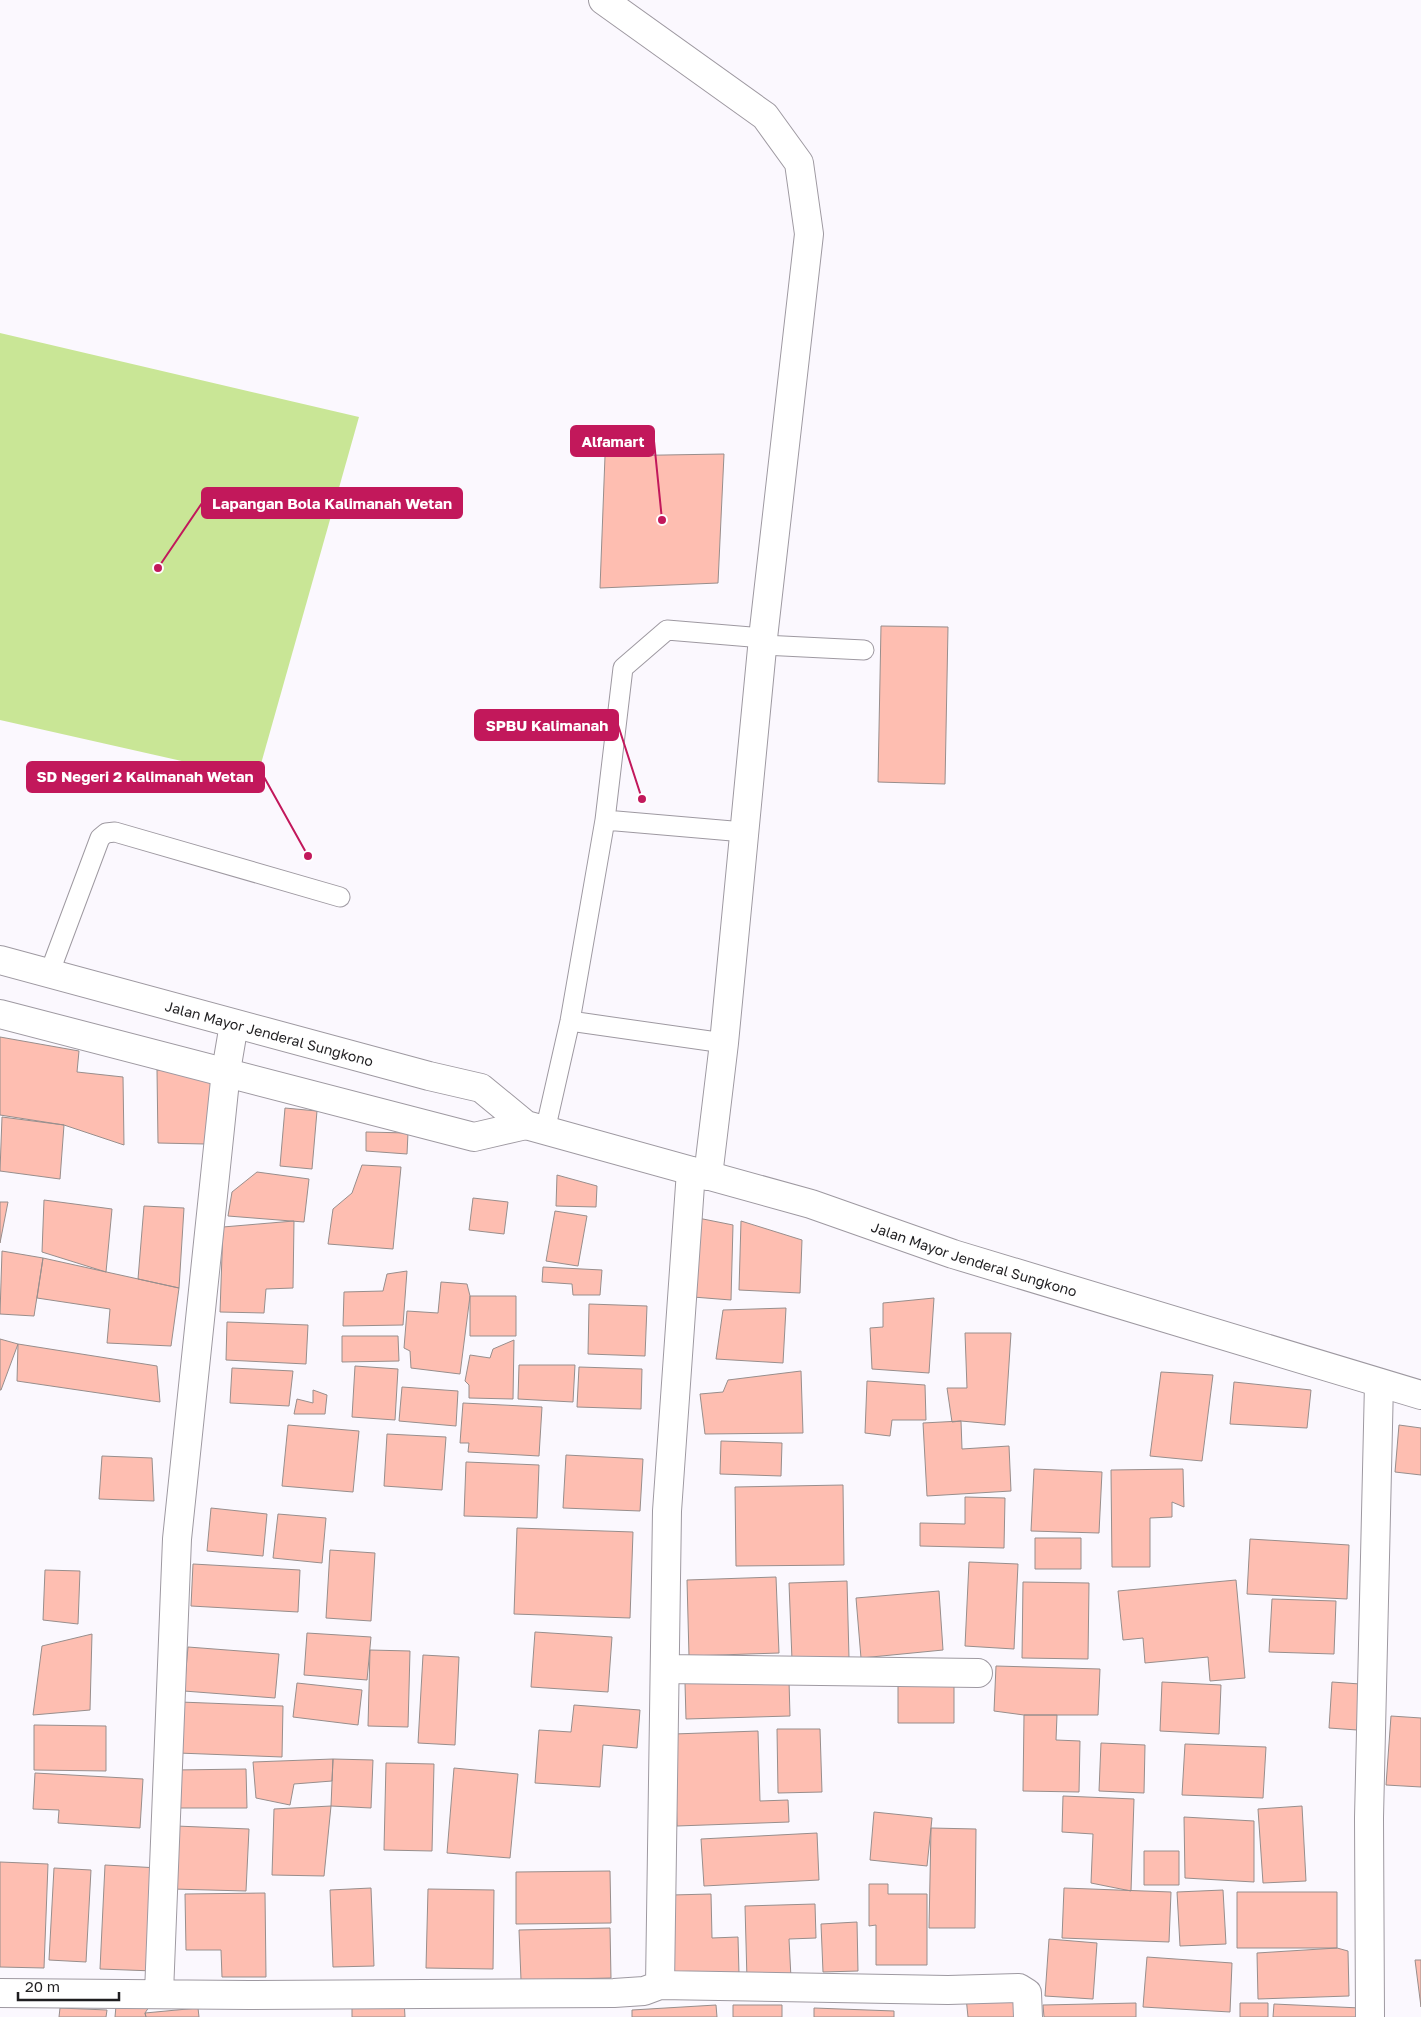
<svg xmlns="http://www.w3.org/2000/svg" width="1421" height="2017" viewBox="0 0 1421 2017" font-family="'Golos Text',sans-serif">
	<rect width="100%" height="100%" fill="#fbf8fe"/>
	<path fill="#c9e696" d="M0,333l359,84 -102,361 -257,-58z"/>
	<path fill="#febeb1" stroke="#988e8c" d="M724,454l-6,129 -118,5 5,-132z
		M881,626l67,1 -3,157 -67,-2z
		M0,1037l79,14 -2,21 46,5 1,68 -60,-20 -64,-10z
		M157,1070l60,7 -12,67 -47,-1z
		M285,1108l32,3 -5,58 -32,-3z
		M2,1117l62,8 -4,54 -60,-8z
		M366,1132l42,1 -1,21 -41,-3z
		M362,1165l39,2 -8,82 -65,-5 5,-35 19,-16z
		M257,1172l52,7 -5,43 -76,-6 4,-24z
		M557,1175l40,11 -1,21 -40,-1z
		M473,1198l35,4 -4,32 -35,-4z
		M44,1200l68,9 -6,63 -64,-20z
		M0,1202h8l-8,41z
		M144,1206l40,2 -5,80 -41,-9z
		M555,1211l32,5 -9,50 -32,-5z
		M698,1218l35,7 -2,75 -38,-3z
		M294,1221l-1,67 -27,1 -2,24 -44,-1 3,-85z
		M741,1221l61,19 -2,53 -61,-3z
		M2,1251l41,7 -9,58 -34,-2z
		M43,1258l136,30 -8,58 -64,-3 3,-34 -73,-11z
		M543,1267l59,3 -2,25h-27l-1,-11 -30,-2z
		M407,1271l-4,54 -60,1 1,-34 39,-1 4,-17z
		M441,1282l26,2 3,12 -10,78 -49,-6 -1,-17 -6,-3 3,-37 31,2z
		M470,1296h46v40h-46z
		M934,1298l-5,75 -57,-4 -2,-41 13,-1v-24z
		M589,1304l58,2 -2,50 -57,-2z
		M786,1308l-3,55 -67,-4 7,-49z
		M227,1322l81,3 -2,39 -80,-4z
		M965,1333h46l-6,92 -44,-4 -9,1 -5,-34h20z
		M342,1336h56l1,25 -57,1z
		M0,1339l18,5 -17,46h-1z
		M514,1340l-1,59 -44,-1v-13l-4,-4 5,-26 20,3 3,-9z
		M18,1344l139,22 3,36 -143,-21z
		M519,1365h56l-2,37 -55,-3z
		M355,1366l43,3 -3,51 -43,-3z
		M579,1367l63,2 -1,40 -64,-2z
		M232,1368l61,3 -4,35 -59,-3z
		M801,1371l2,62 -98,1 -5,-40 23,-2 5,-12z
		M1161,1372l52,3 -11,86 -52,-5z
		M867,1381l58,4 1,35h-34l-2,16 -25,-3z
		M1234,1382l77,8 -4,38 -77,-4z
		M402,1387l56,4 -2,35 -57,-5z
		M313,1390l14,5 -2,19h-31l3,-15 16,4z
		M463,1403l79,4 -3,49 -71,-4 1,-9h-9z
		M961,1421l1,28 47,-3 2,45 -84,5 -4,-73z
		M288,1425l71,6 -6,61 -71,-6z
		M1399,1425l22,3v47l-26,-3z
		M387,1434l59,3 -4,53 -58,-4z
		M721,1441l61,2 -1,33 -61,-2z
		M566,1455l77,4 -3,52 -77,-3z
		M102,1456l50,2 2,43 -55,-2z
		M466,1462l73,3 -2,53 -73,-2z
		M1034,1469l68,3 -3,61 -68,-2z
		M1183,1469l1,38 -12,-5v15l-22,1v49h-38l-1,-97z
		M843,1485l1,80 -108,1 -1,-79z
		M965,1497l40,1 -1,50 -84,-2v-23l45,1z
		M211,1508l56,6 -4,42 -56,-5z
		M278,1514l48,4 -4,45 -49,-5z
		M517,1528l116,4 -3,86 -116,-4z
		M1035,1538h46v31h-46z
		M1250,1539l99,6 -2,54 -100,-5z
		M330,1550l45,3 -4,68 -45,-3z
		M969,1562l49,2 -4,85 -49,-3z
		M193,1564l107,6 -2,42 -107,-6z
		M45,1570l35,1 -2,53 -35,-4z
		M776,1577l3,76 -90,3 -2,-76z
		M1236,1580l9,98 -35,3 -2,-24 -63,6 -2,-25 -20,2 -5,-49z
		M847,1581l2,77 -57,2 -3,-77z
		M1023,1582l66,1 -1,76 -66,-1z
		M939,1591l4,59 -82,8 -5,-60z
		M1272,1599l64,2 -2,53 -65,-2z
		M535,1632l77,5 -4,55 -77,-5z
		M307,1633l64,4 -4,43 -63,-5z
		M92,1634l-2,76 -57,5 9,-69z
		M188,1647l91,7 -4,44 -91,-7z
		M370,1650l40,1 -2,76 -40,-1z
		M423,1655l36,2 -4,88 -37,-2z
		M996,1666l104,3 -2,46h-74l-30,-4z
		M789,1681l1,35 -104,3 -1,-36z
		M1162,1682l59,3 -2,49 -59,-3z
		M1332,1682l28,2 -3,46 -28,-2z
		M297,1683l65,7 -4,35 -65,-8z
		M898,1685h56v38h-56z
		M180,1702l103,4 -1,51 -104,-4z
		M574,1705l66,5 -3,38 -34,-3 -3,42 -65,-4 4,-53 32,2z
		M1024,1715h33l-1,25 24,1 -1,51 -56,-1z
		M1391,1716l30,2v69l-35,-2z
		M34,1725l72,1v45l-72,-1z
		M777,1729h43l2,63 -44,1z
		M758,1731l2,70 28,-1 1,22 -112,4 -3,-92z
		M1101,1743l44,2 -1,48 -45,-2z
		M1185,1744l81,3 -3,51 -81,-3z
		M333,1759l-1,22 -38,3 -4,21 -34,-7 -3,-36z
		M333,1759l40,1 -2,48 -40,-2z
		M386,1763l48,1 -2,87 -48,-1z
		M454,1768l64,6 -8,84 -63,-5z
		M246,1769l1,39h-70l-1,-38z
		M35,1773l108,6 -3,49 -82,-5 1,-13 -26,-1z
		M1063,1796l71,3 -3,92 -40,-8 2,-49 -31,-2z
		M331,1806l-7,70 -52,-1 2,-66z
		M1302,1806l4,75 -43,2 -5,-74z
		M874,1812l58,6 -5,48 -57,-6z
		M1184,1817l70,4v61l-69,-4z
		M176,1826l73,3 -3,62 -73,-2z
		M931,1828l45,1 -1,99h-46z
		M817,1833l2,47 -115,6 -3,-47z
		M1144,1851h35v34h-35z
		M0,1862l48,2 -4,104 -44,-1z
		M105,1865l54,3 -5,103 -54,-2z
		M54,1868l37,2 -5,92 -37,-2z
		M610,1871l1,52 -95,1v-52z
		M869,1884h19v10h39v71h-51v-40l-7,1z
		M371,1888l3,78 -41,1 -3,-77z
		M1064,1888l107,4 -2,50 -107,-4z
		M428,1889l66,1 -1,79 -67,-1z
		M1223,1890l3,54 -46,2 -3,-54z
		M1237,1892h100v56h-100z
		M265,1893l1,84h-44l-1,-27h-35l-1,-56z
		M711,1894l1,44 26,-1 1,37 -66,1 -1,-80z
		M815,1904l1,34 -27,1 2,39 -44,2 -2,-74z
		M857,1922l1,49 -35,1 -2,-48z
		M610,1928l1,50 -90,2 -2,-50z
		M1049,1939l48,4 -4,56 -48,-3z
		M1337,1948l11,3 1,45 -91,3 -1,-46z
		M1147,1957l85,6 -2,49 -87,-5z
		M1415,1960h6v47z
		M1016,1993l2,24h-50l-2,-20z
		M404,2000l1,17h-53v-13z
		M1136,2003v14h-92l-1,-12z
		M1240,2003h28v14h-28z
		M1274,2004l86,4 -1,9h-86z
		M716,2005l1,12h-85v-7z
		M733,2005h49v12h-49z
		M116,2006l33,1 -4,6 1,4h-31z
		M60,2008l47,2 -1,7h-47z
		M198,2008l1,9h-53l-1,-4z
		M814,2008l80,3v6h-80z"/>
	<g fill="none" stroke-linecap="round" stroke-linejoin="round">
		<g stroke="#9e99a1" stroke-width="21">
			<path id="lane" d="M763,645l101,5
				M605,820l139,12
				M49,974l51,-136 6,-5 9,-1 225,65
				M570,1021l154,22
				M545,1131l25,-110 35,-201 18,-152 44,-38 96,8"/>
		</g>
		<g stroke="#9e99a1" stroke-width="30">
			<path id="street" d="M665,1669l313,4
				M660,1985l288,5 71,-2 8,5 1,24
				M0,1993l249,2 365,-2 30,-2 16,-6 7,-474 24,-340
				M159,1993l18,-454 49,-468 8,-47
				M1370,2017l-1,-199 10,-435"/>
		</g>
		<g stroke="#9e99a1" stroke-width="30">
			<path id="secondary" d="M603,0l162,116 34,47 10,71 -46,404 -39,405 -16,133"/>
		</g>
		<g stroke="#9e99a1" stroke-width="30">
			<g id="primary">
				<path id="s1" d="M0,960l429,116 52,12 45,37 285,79 142,50 468,141"/>
				<path d="M0,1014l474,123 52,-12"/>
			</g>
		</g>
		<use href="#lane" stroke="#fff" stroke-width="19"/>
		<use href="#street" stroke="#fff" stroke-width="28"/>
		<use href="#secondary" stroke="#fff" stroke-width="28"/>
		<use href="#primary" stroke="#fff" stroke-width="28"/>
	</g>
	<g text-anchor="middle" dominant-baseline="central" stroke-width="4" stroke-linejoin="round" paint-order="stroke">
		<g font-size="14" fill="#1f1e20" stroke="#fff">
			<text stroke="none"><textPath href="#s1" startOffset="279">Jalan Mayor Jenderal Sungkono</textPath></text>
			<text stroke="none"><textPath href="#s1" startOffset="1024">Jalan Mayor Jenderal Sungkono</textPath></text>
		</g>
	</g>
	<path fill="none" stroke="#c2185b" stroke-width="2" d="M662 520L654 441M158 568L202 503M642 799L618 725M308 856L264 777"/>
	<g fill="#c2185b" stroke="#fff" stroke-width="2">
		<circle cx="662" cy="520" r="5"/>
		<circle cx="158" cy="568" r="5"/>
		<circle cx="642" cy="799" r="5"/>
		<circle cx="308" cy="856" r="5"/>
	</g>
	<g fill="#c2185b" stroke="#c2185b" stroke-width="2">
		<rect x="571" y="426" width="83" height="30" rx="5"/>
		<rect x="202" y="488" width="260" height="30" rx="5"/>
		<rect x="475" y="710" width="143" height="30" rx="5"/>
		<rect x="27" y="762" width="237" height="30" rx="5"/>
	</g>
	<g font-size="15" text-anchor="middle" font-weight="bold" fill="#fff">
		<text x="613" y="447">Alfamart</text>
		<text x="332" y="509">Lapangan Bola Kalimanah Wetan</text>
		<text x="547" y="731">SPBU Kalimanah</text>
		<text x="145" y="782">SD Negeri 2 Kalimanah Wetan</text>
	</g>
	<path d="M18 1992v8h101v-8" fill="none" stroke="#1f1e20" stroke-width="2.5"/>
	<text x="25" y="1992" font-size="15" fill="#1f1e20" stroke="#ffffff" stroke-width="4" paint-order="stroke">20 m</text>
</svg>
